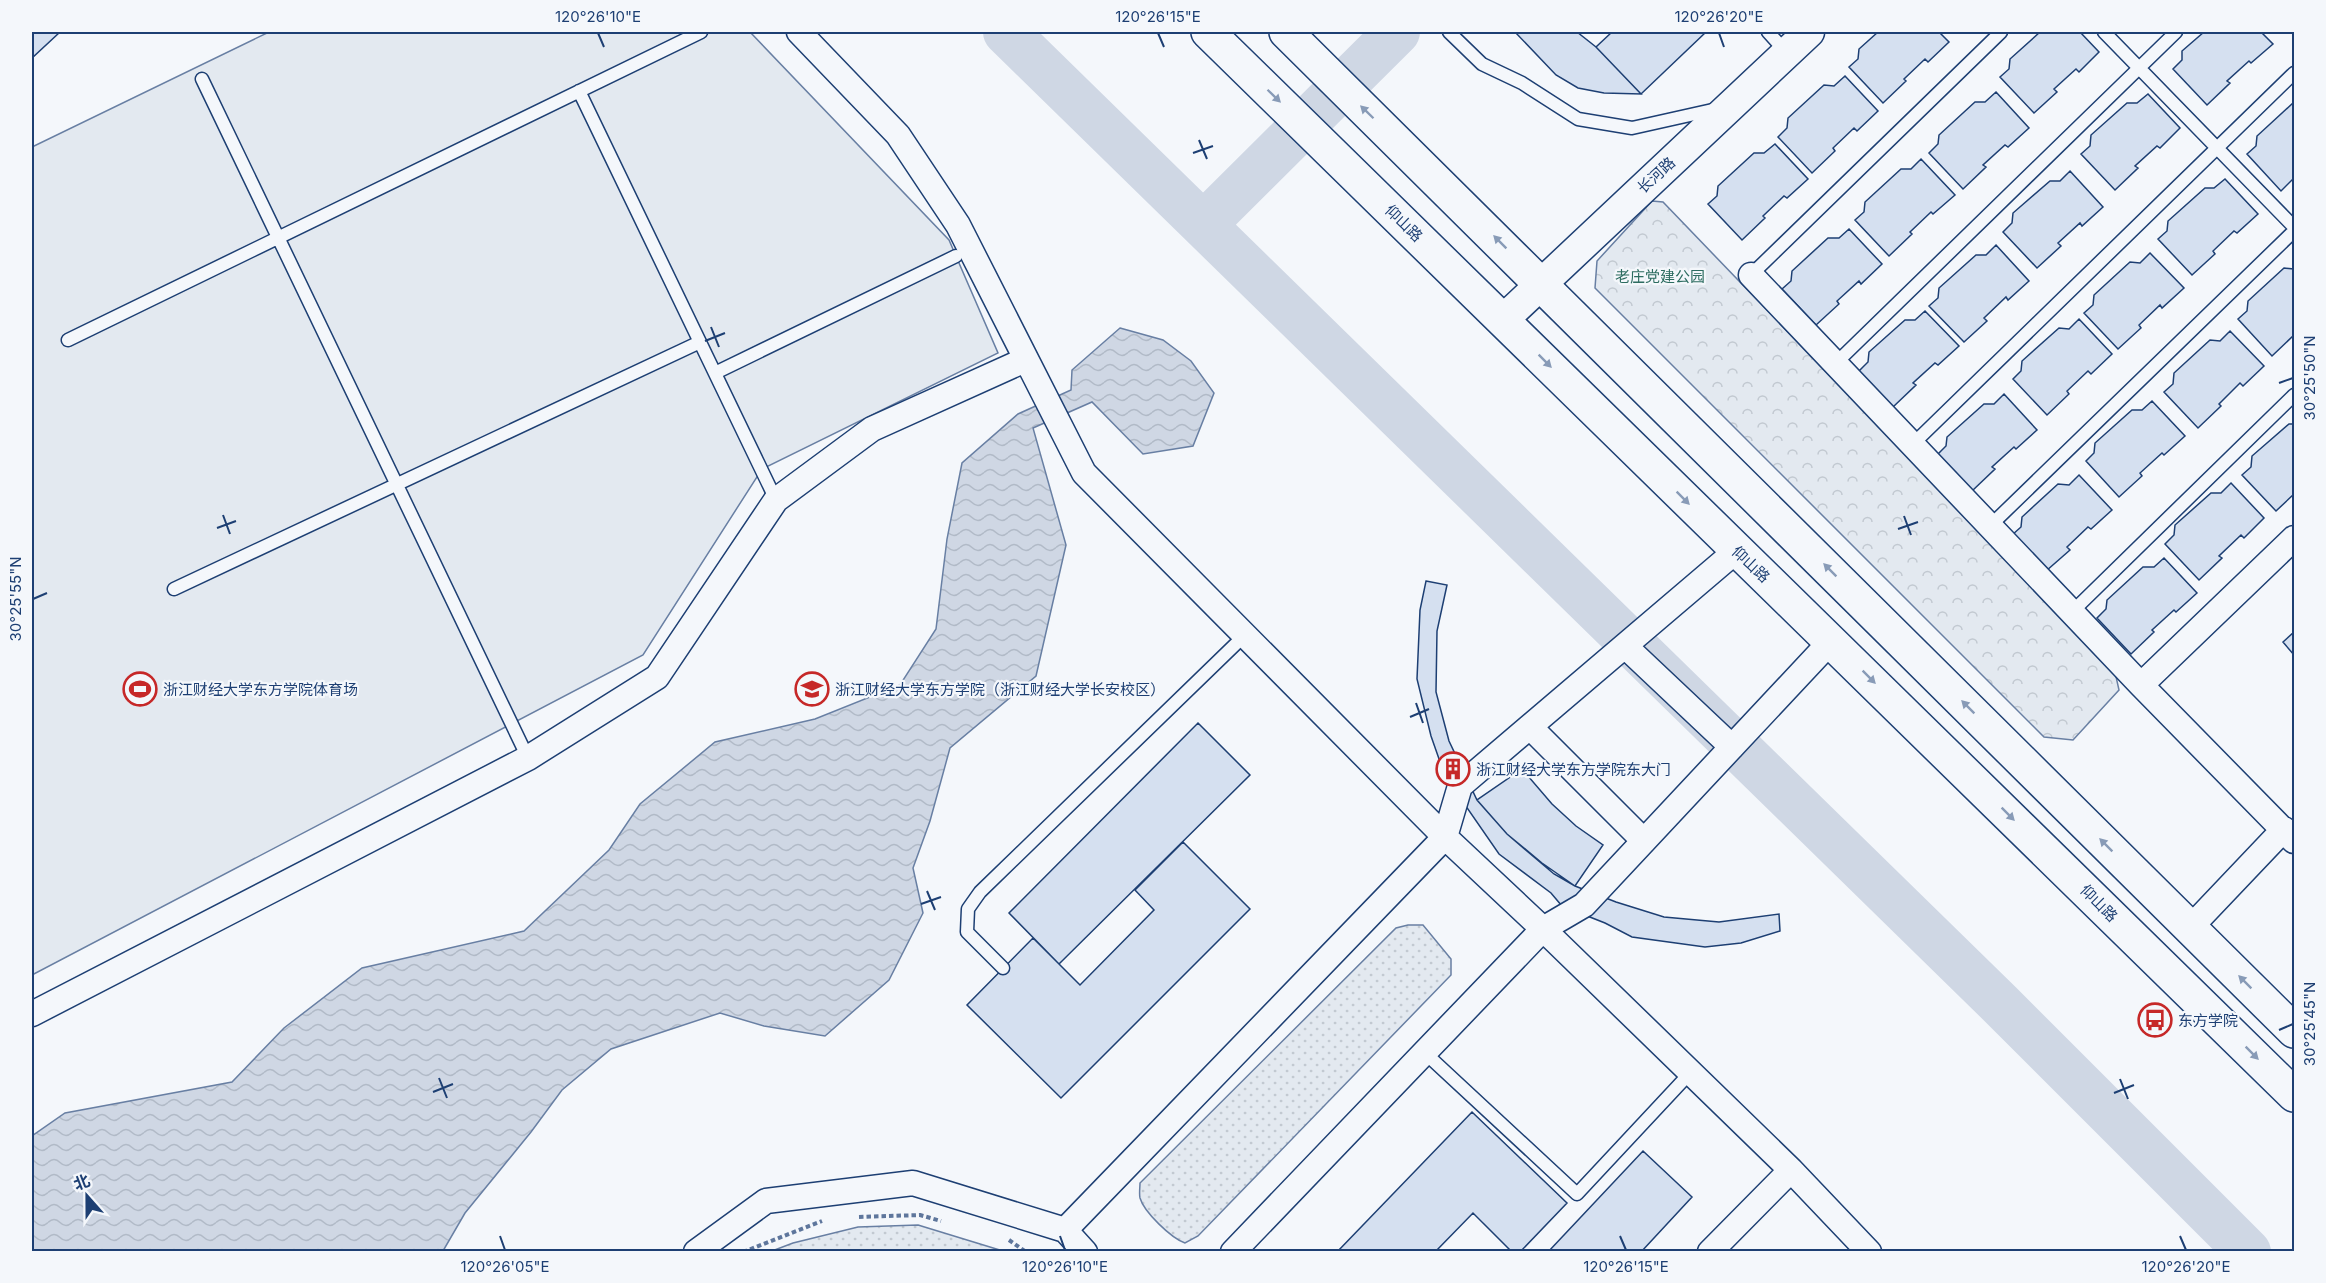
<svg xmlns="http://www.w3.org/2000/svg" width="2326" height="1283" viewBox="0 0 2326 1283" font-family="Inter,'Noto Sans SC',sans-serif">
	<defs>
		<pattern id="grass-dots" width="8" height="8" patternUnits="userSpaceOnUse" patternTransform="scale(1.5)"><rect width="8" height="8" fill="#e3e9f0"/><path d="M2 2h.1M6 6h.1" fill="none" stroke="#c2c9d1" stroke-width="1.8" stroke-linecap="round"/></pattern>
		<pattern id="park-crowns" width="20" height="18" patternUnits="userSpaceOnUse" patternTransform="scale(1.5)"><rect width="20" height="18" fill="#e3e9f0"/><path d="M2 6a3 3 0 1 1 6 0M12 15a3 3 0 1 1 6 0" fill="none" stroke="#c2c9d1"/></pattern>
		<pattern id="water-waves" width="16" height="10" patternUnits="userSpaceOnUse" patternTransform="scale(1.5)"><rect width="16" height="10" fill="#cfd7e4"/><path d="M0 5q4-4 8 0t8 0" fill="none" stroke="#b1bac7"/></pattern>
	</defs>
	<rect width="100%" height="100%" fill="#f4f7fb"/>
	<path fill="url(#grass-dots)" stroke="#687fa3" stroke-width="1.5" d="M1408,925h15l28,34v16l-253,261 -13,7c-14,-5 -41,-31 -45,-45 -1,-4 0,-11 0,-15l256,-255z
		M918,1225l85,26h-231l21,-8 65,-16z"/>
	<path fill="url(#park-crowns)" stroke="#687fa3" stroke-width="1.5" d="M1652,201l11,1 452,470 4,18 -46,50 -29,-3 -449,-449 2,-27z"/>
	<path fill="#e3e9f0" stroke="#687fa3" stroke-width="1.5" d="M269,32h481l199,208 49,113 -236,116 -119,186 -611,320v-828z"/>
	<path fill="url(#water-waves)" stroke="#687fa3" stroke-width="1.5" d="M1120,328l43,12 28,21 23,32 -21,53 -50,8 -51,-52 -59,26 33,117 -30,131 -86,72 -20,73 -17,47 10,45 -34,67 -64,56 -61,-10 -44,-13 -109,36 -49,41 -31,42 -66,81 -22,38h-411v-115l33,-23 167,-31 52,-54 78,-60 162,-37 85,-81 31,-46 75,-62 100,-23 85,-34 36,-56 11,-90 15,-76 56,-49 53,-24 1,-20z"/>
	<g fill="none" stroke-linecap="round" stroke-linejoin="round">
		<path stroke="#cfd7e4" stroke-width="46" d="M1006,32l994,972 248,248
			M1204,224l193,-192"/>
	</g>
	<path fill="#d5e0f0" stroke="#1d3f73" stroke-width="1.5" d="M32,32h28l-28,26z
		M1515,32h62l19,15 45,47 -37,-1 -26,-5 -22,-13z
		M1612,32h94l-65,62 -45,-47z
		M1878,32h61l10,10 -21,20 -3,-3 -21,20 2,2 -23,22 -34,-36 9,-8 1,-10z
		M2040,32h40l19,20 -20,20 -3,-3 -22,20 3,3 -23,21 -34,-36 9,-8 1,-10z
		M2204,32h57l12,12 -22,19 -2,-2 -22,20 3,2 -23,22 -34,-36 9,-9v-9z
		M1845,76l33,35 -21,20 -3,-3 -21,20 2,3 -23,22 -34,-36 9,-9 1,-10 36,-33 10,1z
		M1996,92l33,36 -21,19 -3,-2 -22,20 3,2 -23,22 -34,-36 9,-9 1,-9 36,-33h10z
		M2148,94l32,34 -20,20 -3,-2 -22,20 3,2 -23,22 -34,-36 9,-8 1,-11 36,-32h10z
		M2293,103l1,75 -13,13 -34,-37 9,-8 1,-10z
		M1775,144l33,35 -21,19 -3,-2 -21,20 2,2 -23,22 -34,-36 9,-8 1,-10 36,-33h10z
		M1921,159l34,36 -22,19 -2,-2 -21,20 2,2 -23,22 -34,-36 9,-8 1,-10 36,-33h10z
		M2070,171l33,36 -21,19 -2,-3 -22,20 3,3 -24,22 -34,-36 9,-9 1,-10 37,-32h10z
		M2225,179l33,35 -21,19 -3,-2 -21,20 2,3 -23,21 -34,-36 9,-8 1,-10 37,-33h9z
		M1849,229l33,35 -21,20 -2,-3 -22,20 2,3 -23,21 -34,-36 9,-8 1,-10 36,-33h11z
		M1996,245l33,36 -21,19 -2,-3 -22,21 3,3 -23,21 -35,-36 9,-8 1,-10 37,-33h10z
		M2150,253l34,35 -22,20 -2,-3 -21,20 2,3 -23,21 -34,-36 9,-8 1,-10 36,-33 10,1z
		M2284,268l10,1v61l-1,2 1,3 -22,21 -34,-37 9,-8 1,-10z
		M1925,311l34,35 -21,19 -3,-2 -22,20 3,2 -23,22 -34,-36 9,-9 1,-10 36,-32h10z
		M2079,319l33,35 -21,20 -3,-3 -21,20 2,3 -22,21 -34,-36 8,-8 1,-10 37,-33 10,1z
		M2230,331l34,35 -21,20 -3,-3 -21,21 2,2 -23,22 -34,-36 9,-8 1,-11 36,-33 10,1z
		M2004,394l33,36 -21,19 -2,-2 -22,20 3,2 -23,22 -35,-36 9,-9 1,-9 37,-33h10z
		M2152,401l33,35 -21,19 -2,-2 -22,20 2,3 -23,21 -33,-36 8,-8 1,-10 37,-33h10z
		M2289,424h5v70l-18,17 -34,-36 9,-8 1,-11z
		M2079,475l33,35 -21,19 -3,-2 -21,20 3,3 -24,21 -34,-36 9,-8 1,-10 36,-33 11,1z
		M2231,483l33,35 -20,20 -3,-3 -22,21 3,2 -23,22 -34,-36 9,-9 1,-10 36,-32h10z
		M2164,558l33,35 -21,19 -2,-2 -22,20 2,2 -23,22 -34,-36 9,-9 1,-9 36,-33h11z
		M1426,581l21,4 -10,46 -1,61 13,49 28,59 30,34 47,40 21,12 41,16 48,15 55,5 60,-8 1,17 -39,12 -36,4 -73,-10 -27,-14 -43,-17 -11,-13 -52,-39 -54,-78 -14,-40 -14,-57 3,-69z
		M2294,632v23l-11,-13z
		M2294,632v23l-11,-13z
		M1198,723l52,52 -191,189 -50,-51z
		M1522,769l30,35 24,22 27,19 -28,41 -33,-23 -35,-29 -30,-34z
		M1183,842l67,67 -189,189 -94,-93 66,-67 47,47 74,-75 -19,-20z
		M1472,1112l95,91 -47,49h-8l-39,-39 -38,39h-98z
		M1643,1151l49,46 -51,55h-93z"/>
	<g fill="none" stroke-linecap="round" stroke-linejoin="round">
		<g stroke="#1d3f73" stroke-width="15">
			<path id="service" d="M1449,32l33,32 40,19 56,36 54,9 85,-19
				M1768,32l19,21
				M2104,32l190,195
				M202,79l326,679
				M579,91l197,409
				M1751,275l250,-243
				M68,340l633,-308
				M1836,363l340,-331
				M715,373l241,-117
				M1913,444l381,-371
				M1991,525l303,-294
				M174,589l526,-247
				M2073,611l221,-216
				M1003,968l-36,-36 1,-23 12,-17 264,-256
				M1424,1052l153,142 113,-121"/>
		</g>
		<g stroke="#1d3f73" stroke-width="27">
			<path id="minor" d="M799,32l99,103 60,90 126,248 361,364 98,92 248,241 78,82
				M1751,275l390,410 153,156
				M1625,646l107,101
				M2141,685l153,-147
				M1530,727l114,114
				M2190,928l94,-99
				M32,1014l496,-256 129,-81 119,-177 96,-71 153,-69
				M1065,1230l380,-393 15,-51 276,-235
				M696,1252l70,-51 147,-18 152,47 20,22
				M1233,1252l310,-323 41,-24 248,-265
				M1710,1252l81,-82"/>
		</g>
		<g stroke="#1d3f73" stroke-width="33">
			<path id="tertiary" d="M1503,320l306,-288"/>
		</g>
		<g stroke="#1d3f73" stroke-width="36">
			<path id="primary" d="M1208,32l1086,1063
				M1286,32l1008,999"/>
		</g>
		<path stroke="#5e769c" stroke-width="4" stroke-dasharray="4.5 3" stroke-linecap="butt" d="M859,1217l61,-2 21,6
			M1009,1240l17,12
			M743,1252l79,-31"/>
		<use href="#service" stroke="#f4f7fb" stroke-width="12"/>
		<use href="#minor" stroke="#f4f7fb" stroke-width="24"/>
		<use href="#tertiary" stroke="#f4f7fb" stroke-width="30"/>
		<use href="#primary" stroke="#f4f7fb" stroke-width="33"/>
	</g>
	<defs><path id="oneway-solid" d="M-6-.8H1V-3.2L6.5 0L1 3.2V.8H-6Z" transform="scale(1.5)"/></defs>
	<g fill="#889bb7">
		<use href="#oneway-solid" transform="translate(1274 96) rotate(44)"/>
		<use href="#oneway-solid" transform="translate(1367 112) rotate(-136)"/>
		<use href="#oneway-solid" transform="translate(1500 242) rotate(-135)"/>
		<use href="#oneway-solid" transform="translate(1545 361) rotate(45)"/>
		<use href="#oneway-solid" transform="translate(1683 498) rotate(45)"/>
		<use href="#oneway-solid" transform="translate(1830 570) rotate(-135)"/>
		<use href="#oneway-solid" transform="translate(1869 677) rotate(45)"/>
		<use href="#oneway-solid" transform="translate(1968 707) rotate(-135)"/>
		<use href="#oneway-solid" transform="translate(2008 814) rotate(45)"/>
		<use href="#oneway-solid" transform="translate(2106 845) rotate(-135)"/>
		<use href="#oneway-solid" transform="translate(2245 982) rotate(-135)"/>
		<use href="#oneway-solid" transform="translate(2252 1053) rotate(45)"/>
	</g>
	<path fill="none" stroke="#1d3f73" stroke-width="2" d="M598,33l6,14M1158,33l6,14M1719,33l5,14M1199,140l8,19M1193,153l20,-7M711,327l8,20M705,341l20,-8M2279,383l14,-5M223,515l7,19M1904,516l7,19M217,528l19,-7M1898,529l20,-7M33,599l14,-6M1416,703l7,20M1410,717l19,-8M927,891l8,19M921,904l20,-7M2279,1030l14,-6M439,1078l8,20M2120,1079l8,20M433,1092l20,-8M2114,1093l20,-8M500,1236l5,14M1060,1236l5,14M1620,1236l6,14M2180,1236l6,14"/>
	<defs>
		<g id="stadium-ring" transform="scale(1.725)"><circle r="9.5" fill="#f4f7fb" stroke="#c62828" stroke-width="1.5"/><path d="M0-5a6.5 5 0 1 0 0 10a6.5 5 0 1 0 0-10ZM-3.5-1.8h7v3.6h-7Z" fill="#c62828"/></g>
		<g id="university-ring" transform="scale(1.725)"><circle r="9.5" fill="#f4f7fb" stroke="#c62828" stroke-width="1.5"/><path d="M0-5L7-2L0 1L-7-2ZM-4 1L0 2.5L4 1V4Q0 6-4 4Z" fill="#c62828"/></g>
		<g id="building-ring" transform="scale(1.725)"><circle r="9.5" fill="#f4f7fb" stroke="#c62828" stroke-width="1.5"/><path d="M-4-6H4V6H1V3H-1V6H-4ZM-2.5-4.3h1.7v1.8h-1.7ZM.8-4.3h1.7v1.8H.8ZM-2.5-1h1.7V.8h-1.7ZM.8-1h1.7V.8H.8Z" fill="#c62828"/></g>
		<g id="bus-ring" transform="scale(1.725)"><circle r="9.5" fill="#f4f7fb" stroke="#c62828" stroke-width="1.5"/><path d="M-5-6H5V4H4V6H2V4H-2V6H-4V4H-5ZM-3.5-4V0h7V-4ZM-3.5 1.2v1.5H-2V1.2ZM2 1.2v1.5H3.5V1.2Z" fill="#c62828"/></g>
	</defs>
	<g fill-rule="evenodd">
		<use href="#stadium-ring" x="140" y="689"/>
		<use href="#university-ring" x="812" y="689"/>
		<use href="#building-ring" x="1453" y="769"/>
		<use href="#bus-ring" x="2155" y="1020"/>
	</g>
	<g text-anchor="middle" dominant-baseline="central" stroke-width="4.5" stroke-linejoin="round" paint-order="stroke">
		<g font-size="15" fill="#1d3f73" stroke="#f4f7fb">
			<text transform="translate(1656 175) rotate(-43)">长河路</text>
			<text transform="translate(1404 223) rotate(44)">仰山路</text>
			<text transform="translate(1751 564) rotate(43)">仰山路</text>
			<text transform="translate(2099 903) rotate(45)">仰山路</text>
		</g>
		<g font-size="15" fill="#2c6c60" stroke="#f4f7fb">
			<text x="1660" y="276">老庄党建公园</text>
		</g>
		<g font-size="15" fill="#1d3f73" stroke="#f4f7fb" text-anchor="start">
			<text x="163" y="689">浙江财经大学东方学院体育场</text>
			<text x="835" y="689">浙江财经大学东方学院（浙江财经大学长安校区）</text>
			<text x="1476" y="769">浙江财经大学东方学院东大门</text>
			<text x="2178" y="1020">东方学院</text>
		</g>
	</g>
	<rect width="2326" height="1283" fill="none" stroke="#f4f7fb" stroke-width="66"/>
	<g transform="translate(87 1196) rotate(339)" stroke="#f4f7fb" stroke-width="4.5" paint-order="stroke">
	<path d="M0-4.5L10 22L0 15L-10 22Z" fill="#1d3f73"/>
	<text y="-9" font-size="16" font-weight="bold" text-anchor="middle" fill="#1d3f73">北</text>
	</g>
	<rect x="33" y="33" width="2260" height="1217" fill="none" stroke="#1d3f73" stroke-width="2"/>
	<g font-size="15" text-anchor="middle" fill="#1d3f73">
		<text x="598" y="22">120°26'10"E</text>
		<text x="1158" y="22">120°26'15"E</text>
		<text x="1719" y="22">120°26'20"E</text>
		<text transform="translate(2310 378) rotate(-90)" y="5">30°25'50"N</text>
		<text transform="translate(16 599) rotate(-90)" y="5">30°25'55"N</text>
		<text transform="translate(2310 1024) rotate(-90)" y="5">30°25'45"N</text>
		<text x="505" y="1272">120°26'05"E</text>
		<text x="1065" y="1272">120°26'10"E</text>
		<text x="1626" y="1272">120°26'15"E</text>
		<text x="2186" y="1272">120°26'20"E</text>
	</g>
</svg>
